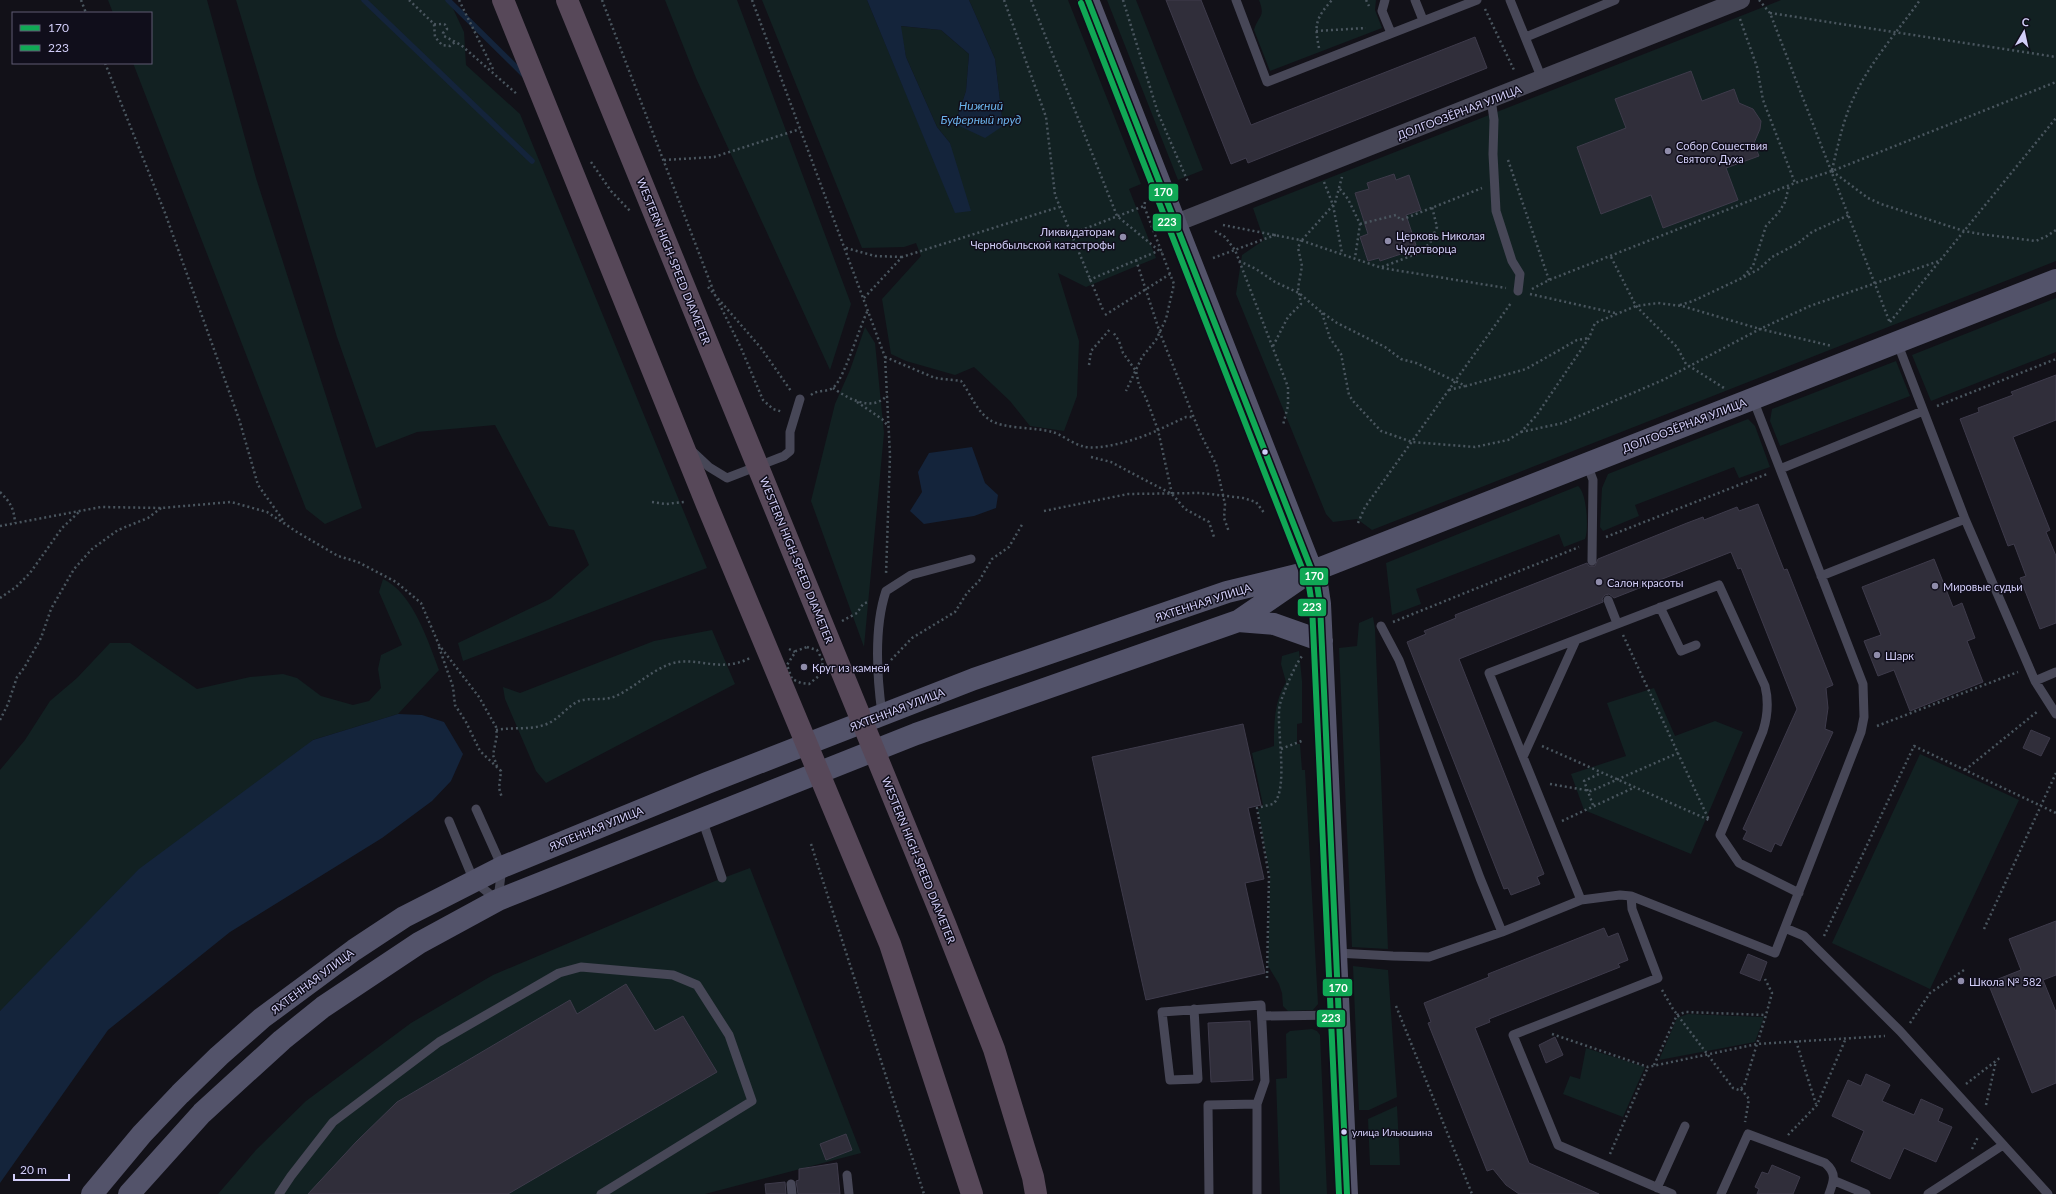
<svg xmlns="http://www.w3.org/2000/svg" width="2056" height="1194" viewBox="0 0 2056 1194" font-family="Lato,sans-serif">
	<rect width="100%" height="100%" fill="#121118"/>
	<path fill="#122122" d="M108,0h99l49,178 106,330 -37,16 -19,-15 -173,-446h18v-50h-38z
		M236,0h213l15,32 2,33 54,49 187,454 -244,93 -5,-18 92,-44 39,-34 -15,-35 -25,-4 -54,-101 -78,7 -41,16 -39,-111z
		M665,0h72l114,304 -21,66 -134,-292z
		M762,0h105l89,213 -6,-70 -13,-16 -31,-70 -6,-31 41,4 28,24 -3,37 -11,33 48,2 -8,-67 -26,-59h99l73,184 -12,5 27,69 -70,29 -28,-14 21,68 -2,55 -13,35 -34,-5 -20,-25 -36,-34 -19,8 -49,-14 -15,-7 -9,-55 39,-43 -5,-13 -12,4 -42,1z
		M1107,0h29l67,170 -25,10z
		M1259,0h117l-1,10 7,18 -112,43 -16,-41c4,-15 12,-12 5,-30z
		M1781,0h275v261l-684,269 -15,-11 -24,3 -7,-8 -90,-220 6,-39 22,-15 -11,-32z
		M2056,298v54l-125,49 -19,-46z
		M865,327l10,16 9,90 -20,214 -53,-146 24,-97 15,-34z
		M1896,361l14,35 -130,50 -10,-25 2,-12z
		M1748,419l7,7 15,41 -31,11 -5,-11 -99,38 4,11 -36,15 -3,-4 2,-39 6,-14z
		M1578,486c9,7 11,43 7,53l-21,8 -5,-13 -143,55 5,15 -29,11 -6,-52z
		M383,579c30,14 45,62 56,91l-41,44 -85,26 -313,271v-241l25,-30 25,-39 27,-23 33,-35h20l67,46 53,-12 33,-3 14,4 24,18 32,9 16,-4 12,-13 -3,-19 3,-14 21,-10 -23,-53z
		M1373,617l2,12 13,320 -36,-2 -13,-299 18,-2 2,-23z
		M712,630l23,54 -189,99 -10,-12 -31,-72 -2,-12 17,6 134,-52z
		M1299,651l3,30v42l-5,1v20h3l2,26h3l13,234 -5,6 -25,1 -5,-5 -1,-13 -3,-9 -11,-18 2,-90 -12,-67 3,-1 2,-3 -11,-52 22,-7c0,-23 0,-44 12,-64l-5,-18 1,-8z
		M1654,688l21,48 40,-15 28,11 -52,122 -107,-44 -13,-36 55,-18 -19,-53z
		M1920,754l99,46 -89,189 -98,-46z
		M750,868l111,285 -156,41h-487l38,-44 50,-49 105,-78 82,-48 222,-94z
		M1353,966l35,4 9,127 -28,13h-10z
		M1688,1014l76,3 -9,25 -96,18 18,-42z
		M1312,1029l5,2 3,4 7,159h-47l-4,-115 11,-1 -1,-44 4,-3z
		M1586,1048l59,19 -22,50 -60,-23 7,-18 10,3z
		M1397,1106l3,59h-30l-2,-46z"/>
	<path fill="#14243b" d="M867,0h102l26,59 8,67 -18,12 -30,-14 11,-33 3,-37 -28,-24 -40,-4 5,31 31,70 13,16 21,68 -16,2z
		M972,447l13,36 13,12 -2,13 -22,8 -50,8 -14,-13 12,-19 -4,-20 11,-19z
		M398,714l24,1 22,7 19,32 -12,27 -19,20 -50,37 -152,94 -122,98 -108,153v-172l139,-142 174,-129z"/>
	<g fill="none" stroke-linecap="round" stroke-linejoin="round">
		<path stroke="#14243b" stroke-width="5.5" d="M364,0l168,161
			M448,0l76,75"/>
	</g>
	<path fill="#302e3a" stroke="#3e3b4b" d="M1166,0h35l50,125 224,-88 12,31 -239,95 -2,-5 -15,6z
		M1691,71l11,30 32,-12 5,14 14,6 8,12 -1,8 -6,14 5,13 -33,12 12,32 -75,28 -12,-33 -50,19 -24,-67 49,-19 -11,-29z
		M1394,174l2,6 13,-5 12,35 -15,5 10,30 -11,4 2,3 -27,9 -1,-3 -11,3 -8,-24 8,-3 -13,-41 14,-4 -2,-6z
		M2056,375v45l-43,17 37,93 -4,2 10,24v67l-16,6 -20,-51 6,-2 -12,-32 -6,2 -48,-127 19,-7 -1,-4 35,-13 -2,-3z
		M1758,504l26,66 3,-1 46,116 -7,3 2,20 -3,21 8,3 -52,114 -6,-3 -4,9 -28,-13 4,-8 -4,-2 54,-120 -56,-141 -3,1 -7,-17 -117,46 -5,-4 -4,1 -3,4 1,3 -144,57 85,215 -7,3 3,7 -29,11 -3,-7 -4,1 -97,-247 19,-8 -2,-3 32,-13 -1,-3 132,-52 2,3h6l3,-7 89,-36 16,-6 1,3 33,-13 2,4z
		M1934,559l19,48 9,-4 13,35 -8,3 16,41 -73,29 -16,-41 -16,6 -14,-35 17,-6 -19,-48z
		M1243,724l18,81 -13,3 16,71 -19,4 20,90 -119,27 -54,-243z
		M2031,730l19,8 -9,18 -18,-8z
		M2056,921v54l-13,5 13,32v71l-24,10 -44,-110 33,-13 -12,-31z
		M1604,928l4,9 10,-4 10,27 -10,4 2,3 -131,52 1,3 -15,6 54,135 70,31h-80l-13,-9 -13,-16 -6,2 -59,-148 3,-1 -7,-19 65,-26 -1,-3z
		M1748,954l19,8 -7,19 -20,-8z
		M626,984l29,47 28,-15 34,56 -209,122h-200l48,-52 41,-40 173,-102 7,14z
		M1250,1021l3,59 -42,2 -3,-59z
		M1555,1037l8,18 -17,8 -7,-18z
		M1866,1074l24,11 -8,16 32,14 7,-16 22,10 -5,12 14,6 -16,35 -32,-14 -14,31 -39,-18 13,-30 -32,-15 16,-36 13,6z
		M846,1134l6,16 -26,10 -6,-16z
		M837,1163l3,31h-42l-2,-13 3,-1v-11z
		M1772,1165l28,12 -7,17h-36l2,-5 -4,-2 7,-15 6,2z
		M785,1182l1,12h-20l-1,-10z"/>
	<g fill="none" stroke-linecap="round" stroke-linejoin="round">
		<path stroke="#4a565f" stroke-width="2.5" stroke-dasharray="2 3" stroke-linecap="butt" d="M81,0l5,13
			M409,0l25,24 1,13 7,8 8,1 5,-4
			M459,0l34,69
			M602,0l113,295
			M752,0l133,357 5,98 -4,120
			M1004,0l42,117 9,78 48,115
			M1031,0l86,216 45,37
			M1123,0l35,113 30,69
			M1366,0l3,6
			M1759,0l11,13 120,310
			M1485,9l29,61
			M1770,13l286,44
			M1740,19l17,48 6,33 32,83
			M434,24c6,2 11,-4 13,5l-4,4 1,3 17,9 57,50
			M1316,31l50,-3
			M1319,48c-5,-24 -3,-30 13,-48
			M105,63l60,150 74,206 19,66 27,38
			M664,160l50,-3 86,-28
			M1508,160l41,120
			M591,162l20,29 20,21
			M1832,170c6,-25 11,-50 22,-73 16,-35 44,-66 66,-97
			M1832,171l36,27 13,6 83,27 16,3 56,7 11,-5 9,-6
			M1324,182l9,23 9,48
			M1340,189l8,10 12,25 -5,34
			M1145,202l-1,4 26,68
			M1360,224l36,-9 5,5 81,-32
			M1223,225l77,15 82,28 124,20
			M1215,231l10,6 10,13 53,137v19l-5,19
			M1071,234l73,-28
			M1302,240l33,-37 7,-26
			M846,248l29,8 27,1
			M1611,257l25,49 41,41 9,17 38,24
			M1213,258l65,-24
			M1136,260l24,73 40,100 16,31 9,40 -1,14 5,14
			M1239,261l17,8 19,13 24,11 21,18 17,12 48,24 16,12 15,4 50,23 60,-17 51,-29 12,-2
			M1382,267l37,-14 11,-10 7,-16 -5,-20
			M1744,277l15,-8 13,-12 25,-13 15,-12 37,-17
			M1089,280l69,-29
			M708,287l53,61 30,43
			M1532,289l17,-9 246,-97 37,-12 224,-89
			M1530,294l85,19
			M864,298l38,-41 157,-50
			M717,299l24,49 22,52 10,9 10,3
			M1680,305l13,-4 49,-23 11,-12 13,-40 13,-14 6,-10 4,-16
			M1322,313l8,25 11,16 8,41 4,6 28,30 31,11 63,5 33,-7 13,-8 15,-16 53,-78 6,-15 41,-17 22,-3 24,3 78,23 72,17
			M1105,315l65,-41 4,10 -8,35 -10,21 -14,17 -16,34
			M1890,322l166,-204
			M1273,346l15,-29 13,-13 -3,-16 4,-22 -4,-18 3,-8
			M885,357l50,21 26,3c10,13 15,30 29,39 13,9 45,7 62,12 9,2 19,11 30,14 17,6 60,-8 76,-16l-12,-32 -7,-13 -3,-14 -13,-18 -4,-12 -6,-9
			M1089,365l2,-14 20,-23
			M833,388c14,10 40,25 54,7
			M1449,390l16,-4
			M811,395c7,-6 16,-2 23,-8 11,-11 25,-59 34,-77
			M857,402l25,17 7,8
			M1937,406l119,-47
			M1521,432l42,-9 100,-43 97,-51 50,-23 129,-45
			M1091,457l20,5 32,17 29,15 13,15 24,13 5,15
			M0,492c10,10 14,16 15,31
			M1172,494l-14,-64 28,-13h8
			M652,502l14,2 18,-2
			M1044,511l84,-17 73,-1 42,5 13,4 9,12
			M1358,523l7,-16 146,-204
			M0,526l101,-19 60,1 70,-6 36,10 30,20 41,24 20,6 38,20 25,21 18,42 40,52 17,30 1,8 -4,20 4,11
			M1606,537l161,-63
			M0,598l16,-11 14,-14 32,-45 18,-17
			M842,621l15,-8 6,-9 5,-2
			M1393,622l186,-75
			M1623,635l86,185
			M439,647l14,40 2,18 11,17 14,29 21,20 -2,17 3,10
			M807,647l10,3 6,11 -3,14 -11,9 -8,-1 -9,-4 -5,-14 9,-14z
			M789,649l6,3
			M891,660l21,-22 43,-26 12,-19 12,-12 13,-22 17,-12 14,-24
			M0,720l8,-16 9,-27 7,-9 17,-30 10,-29 23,-40 18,-20 26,-19 30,-12 13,-10
			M1877,726l141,-54
			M496,730c16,-3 33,0 48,-5 14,-4 23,-19 35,-24 11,-4 26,1 39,-6 18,-9 33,-24 52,-31 26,-9 49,10 80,-6
			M1542,746l167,74
			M1281,749l23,-9
			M1965,770l73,-59
			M1550,784l41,7 87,-38
			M1593,805l-9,-24 17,-8
			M1562,821l71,-33
			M811,844l113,350
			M1984,929l72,-156
			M1824,936l90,-190 142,67
			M1267,978l2,-102 -12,-68 16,-4c17,-14 2,-80 7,-100 4,-13 14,-37 22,-48
			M1662,990l11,19 60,79 6,2 5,-4 22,-71 6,-22 -7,-14
			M1396,1006l76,188
			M1910,1023l20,-30 34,-23
			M1552,1034l96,33 109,-23 128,-8
			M1796,1041l20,63
			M1654,1065l23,-50 9,-3 80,3
			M1966,1084l35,-27
			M1741,1089l8,10 -4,23
			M1986,1105l10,-44
			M1788,1135l29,-30 29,-67
			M1972,1149l6,-12
			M1610,1154l38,-87"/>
		<path stroke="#474757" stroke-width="9" d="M1236,0l31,82 210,-82
			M1385,0l-3,11 9,22
			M1415,0l8,20
			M1510,0l32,79
			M1526,37l89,-37
			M1491,99l3,21 -1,34 3,57 16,50 8,13 -2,17
			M1897,342l68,177 70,162 21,-9
			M693,452l16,15 18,11 57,-22 6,-5v-19l10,-33
			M1587,464l6,16 -1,81
			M1780,469l143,-58
			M1821,576l144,-57
			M1608,600l9,23
			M1660,607l21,44 15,-6
			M1381,626l18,34 81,218 22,54
			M2035,681l21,33
			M882,714c-5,-37 -8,-87 4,-123l25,-16 60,-16
			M1523,757l53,-117
			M476,809l26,58 -4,32
			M702,819l20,59
			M449,821l25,60 23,19
			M1631,896l1,13 26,69 -145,57 45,110 114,49
			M1581,900l39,-5 11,1 144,57 86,-221 3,-15 -1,-33 -110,-285
			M1785,928l19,8 96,95 148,163
			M1336,953l57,3 36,1 73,-25 79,-32 -92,-227 230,-88 46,101c4,16 3,29 -2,45l-43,104 19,28 60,30
			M1194,1009l4,70 -28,1 -8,-68 99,-7 4,76 -8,23v90
			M1262,1016l76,-1
			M847,1175l2,19
			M1835,1181l31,13
			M791,1184l1,10
			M1657,1188l28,-62
			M279,1194l12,-18 42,-54 106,-80 120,-69 22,-6 92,8 24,10 32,50 23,66 -151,93
			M1209,1194l-1,-89 49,-1
			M1721,1194l27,-60 77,29c12,10 9,18 4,31
			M1928,1194l75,-49"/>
		<path stroke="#474757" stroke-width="18" d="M1176,223l565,-223"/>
		<path stroke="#53536a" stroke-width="22" d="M1088,0l229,584 3,20 27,590
			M1238,621l36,3 48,17
			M92,1194l50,-60 38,-40 39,-38 43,-38 92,-68 50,-33 98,-50 205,-84 267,-104 253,-87 86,-21 743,-291
			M129,1194l73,-81 80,-73 41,-33 96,-64 79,-43 418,-166 322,-113 60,-41"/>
		<path stroke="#574859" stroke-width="22" d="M503,0l204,505 183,439 82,250
			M567,0l378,924 49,125 39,128 3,17"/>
		<g stroke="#100e1b" stroke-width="9">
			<path id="bus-1" d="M1088,0l229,584 3,20 27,590"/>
		</g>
		<g stroke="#100e1b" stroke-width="9">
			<path id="bus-2" d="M1081,3l228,583 3,19 27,589"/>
		</g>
		<use href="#bus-1" stroke="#10a855" stroke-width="6"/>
		<use href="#bus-2" stroke="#10a855" stroke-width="6"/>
	</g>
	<g fill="#8f8caa" stroke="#100e1b" stroke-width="1.5">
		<circle cx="1668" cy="151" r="4"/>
		<circle cx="1123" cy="237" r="4"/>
		<circle cx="1388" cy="241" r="4"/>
		<circle cx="1599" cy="582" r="4"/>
		<circle cx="1935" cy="586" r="4"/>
		<circle cx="1877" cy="655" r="4"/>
		<circle cx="804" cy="667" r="4"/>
		<circle cx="1961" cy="981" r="4"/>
	</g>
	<g fill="#d2cef8" stroke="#100e1b" stroke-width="1.5">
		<circle cx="1265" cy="452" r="3.5"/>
		<circle cx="1344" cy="1132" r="3.5"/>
	</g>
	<g text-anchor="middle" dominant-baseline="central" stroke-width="3" stroke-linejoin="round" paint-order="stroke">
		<g font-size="10" fill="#d2cef8" stroke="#100e1b" text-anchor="start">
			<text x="1352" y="1132">улица Ильюшина</text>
		</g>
		<g font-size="11" fill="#d2cef8" stroke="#100e1b">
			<text transform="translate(1459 112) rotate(-21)">ДОЛГООЗЁРНАЯ УЛИЦА</text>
			<text transform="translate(674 261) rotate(68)">WESTERN HIGH-SPEED DIAMETER</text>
			<text transform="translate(1684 425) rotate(-21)">ДОЛГООЗЁРНАЯ УЛИЦА</text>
			<text transform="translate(797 560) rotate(68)">WESTERN HIGH-SPEED DIAMETER</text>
			<text transform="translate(1203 602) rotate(-18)">ЯХТЕННАЯ УЛИЦА</text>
			<text transform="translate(897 709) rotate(-21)">ЯХТЕННАЯ УЛИЦА</text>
			<text transform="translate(596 828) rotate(-22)">ЯХТЕННАЯ УЛИЦА</text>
			<text transform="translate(919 860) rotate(68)">WESTERN HIGH-SPEED DIAMETER</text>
			<text transform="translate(312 981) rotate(-37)">ЯХТЕННАЯ УЛИЦА</text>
		</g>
		<g font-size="11" fill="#d2cef8" stroke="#100e1b" text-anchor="start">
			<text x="1676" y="145">Собор Сошествия<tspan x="1676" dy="13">Святого Духа</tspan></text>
			<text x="1115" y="231" text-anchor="end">Ликвидаторам<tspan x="1115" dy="13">Чернобыльской катастрофы</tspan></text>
			<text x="1396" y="235">Церковь Николая<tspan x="1396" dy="13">Чудотворца</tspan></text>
			<text x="1607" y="582">Салон красоты</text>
			<text x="1943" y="586">Мировые судьи</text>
			<text x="1885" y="655">Шарк</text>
			<text x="812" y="667">Круг из камней</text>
			<text x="1969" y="981">Школа № 582</text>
		</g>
		<g font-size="12" font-style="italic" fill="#6ab2ea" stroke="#100e1b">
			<text x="981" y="105">Нижний<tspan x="981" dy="14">Буферный пруд</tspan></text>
		</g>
	</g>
	<g stroke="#100e1b" stroke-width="1.5">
		<rect x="1148" y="183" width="31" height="19" rx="4" fill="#10a855"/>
		<rect x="1152" y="213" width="30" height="19" rx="4" fill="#10a855"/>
		<rect x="1299" y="567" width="30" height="19" rx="4" fill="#10a855"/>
		<rect x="1297" y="598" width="30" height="19" rx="4" fill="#10a855"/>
		<rect x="1322" y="978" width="31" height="19" rx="4" fill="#10a855"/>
		<rect x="1316" y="1009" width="30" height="19" rx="4" fill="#10a855"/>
	</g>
	<g font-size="11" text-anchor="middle" font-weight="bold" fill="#fff">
		<text x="1163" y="196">170</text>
		<text x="1167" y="226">223</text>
		<text x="1314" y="580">170</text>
		<text x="1312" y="611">223</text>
		<text x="1338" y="992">170</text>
		<text x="1331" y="1022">223</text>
	</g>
	<rect x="12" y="12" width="140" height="52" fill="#100e1b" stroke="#5e5b73"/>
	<rect x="20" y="25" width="20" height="6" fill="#10a855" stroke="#5e5b73"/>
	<text x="48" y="32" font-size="12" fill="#d2cef8">170</text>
	<rect x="20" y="45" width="20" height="6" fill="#10a855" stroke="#5e5b73"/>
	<text x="48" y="52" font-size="12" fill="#d2cef8">223</text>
	<g transform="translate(2024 32) rotate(9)" stroke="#100e1b" stroke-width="3" paint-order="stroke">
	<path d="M0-3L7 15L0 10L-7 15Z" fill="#d2cef8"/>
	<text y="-6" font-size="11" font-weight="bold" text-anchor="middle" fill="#d2cef8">С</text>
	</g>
	<path d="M14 1174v6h55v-6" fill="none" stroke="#d2cef8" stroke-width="2"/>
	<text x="20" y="1174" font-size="12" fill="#d2cef8" stroke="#100e1b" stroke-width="3" paint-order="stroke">20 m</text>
</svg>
